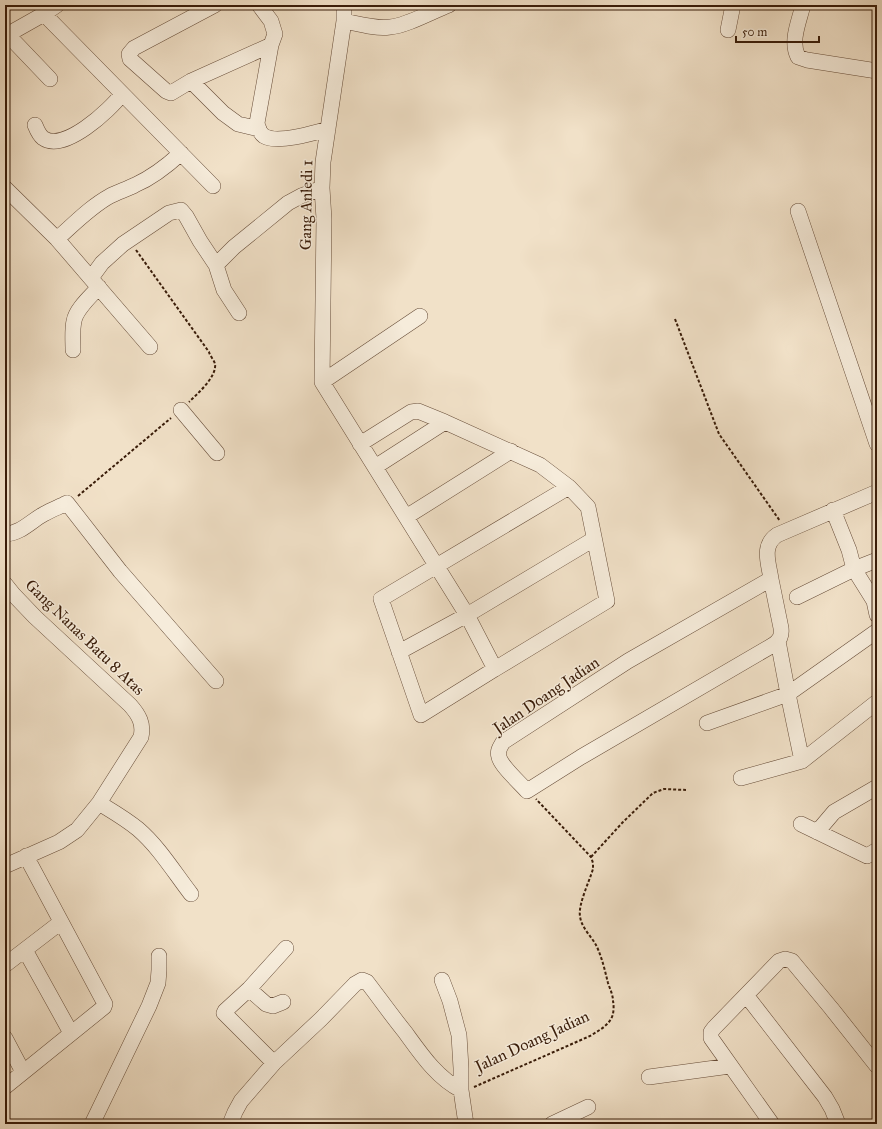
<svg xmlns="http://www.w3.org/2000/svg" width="882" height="1129" viewBox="0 0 882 1129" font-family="'IM FELL Great Primer',serif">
	<rect width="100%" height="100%" fill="#f1e1c8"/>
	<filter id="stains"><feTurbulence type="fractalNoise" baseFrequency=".005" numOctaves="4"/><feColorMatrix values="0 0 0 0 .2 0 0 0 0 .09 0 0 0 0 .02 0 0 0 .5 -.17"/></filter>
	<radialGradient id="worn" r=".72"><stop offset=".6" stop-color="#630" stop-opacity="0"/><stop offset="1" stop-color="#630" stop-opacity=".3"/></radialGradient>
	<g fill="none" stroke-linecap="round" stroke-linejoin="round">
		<g stroke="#674d39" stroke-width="16">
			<path id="minor" d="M215,5l-81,43 -5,6 1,5 36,32 5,2 20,-12 80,-36
				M259,5l12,16 4,13 -4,11 -14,78c1,5 3,10 7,13 13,8 50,-3 64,-7
				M803,5c-4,17 -13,36 -5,52l9,3 70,11
				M44,14l169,172
				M344,21c15,3 31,8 46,6 16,-1 43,-16 59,-22
				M728,30l5,-25
				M7,34l43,45
				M5,36l39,-22 13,-9
				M191,81l32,32 15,11 21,5
				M35,125c2,5 4,10 8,13 21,15 67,-28 79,-44
				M5,188l52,51 93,108
				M798,211l79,233
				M57,239c17,-15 33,-32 53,-43 8,-4 17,-7 25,-11 16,-7 33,-20 46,-32
				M216,265l18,-18 54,-44 13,-7 21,-8
				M91,278l11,-15 21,-19 46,-31 12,-3 5,6 14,25 16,24 8,25 15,23
				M73,350c0,-10 -1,-20 1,-29 2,-12 17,-25 25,-34
				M322,382l145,233 28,54 112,-68 -19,-94 -19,-20 -29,-22 -95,-43 -27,-11 -7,1 -51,32
				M322,382l2,-163 -2,-31 1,-26 21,-141v-16
				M322,382l98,-66
				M181,410l36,43
				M375,467l70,-45
				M833,510l16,40 5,19 20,32 3,14
				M406,517l105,-66
				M5,534c15,0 26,-13 39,-20 7,-4 15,-7 23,-11l53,68 96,110
				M771,579l10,49c1,8 -1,12 -8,17l-192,112 -54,34c-7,-8 -26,-25 -28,-34 -2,-6 1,-10 4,-15l125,-81 143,-82c-2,-15 -10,-33 6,-44l100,-43
				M5,584l8,10 22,23 95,88c9,10 14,19 11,32l-42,66 -22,27 -18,12 -54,24
				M797,597l57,-28 23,-9
				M778,641l10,53 14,67
				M399,652l68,-37 127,-76
				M495,669l-74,46 -40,-116 188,-112
				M707,723l81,-29 89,-63
				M741,778l61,-17 75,-59
				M99,803c13,8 27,16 39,26 21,18 36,43 53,65
				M801,824l66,32 10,-6
				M817,832l17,-20 43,-25
				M25,950l46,83
				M5,965l56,-43
				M442,980l8,21 5,19 4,15 2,33v22l5,34
				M249,989l17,15 7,2 10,-4
				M746,995l79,102 7,12 6,15
				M5,1038l18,34
				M274,1063l-50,-50 1,-2 24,-22 37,-41
				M649,1077l81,-11
				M5,1087l99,-80 1,-3 -79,-148
				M92,1124l57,-118 9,-23 1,-13v-14
				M230,1124l5,-12 6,-11 33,-38 47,-44 34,-35 7,-4 5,2c13,17 25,34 38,50 16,22 32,46 56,58
				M552,1124l36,-17
				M772,1124l-61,-86v-6l3,-4 65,-67 6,-2 7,2 39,47 46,58"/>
		</g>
		<path stroke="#391c09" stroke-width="2" stroke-dasharray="3 2" stroke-linecap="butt" d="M136,250l73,102c1,4 5,8 6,12 2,13 -18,30 -26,38
			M675,319l44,115 61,87
			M78,496l93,-78
			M591,857l32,-35 30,-29 11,-4 22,1
			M474,1087l116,-51c8,-5 16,-9 21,-17 3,-5 3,-13 2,-18 0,-6 -3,-12 -5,-18 -3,-12 -6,-26 -12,-38 -5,-9 -15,-18 -16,-29 -2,-11 9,-34 13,-47v-6l-2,-6 -55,-58"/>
		<use href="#minor" stroke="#f6ecdb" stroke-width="15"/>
	</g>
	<g text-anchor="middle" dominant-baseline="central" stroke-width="3" stroke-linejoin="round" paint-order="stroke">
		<g font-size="16" fill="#391c09" stroke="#f6ecdb">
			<text transform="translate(306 205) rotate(-89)">Gang Anledi 1</text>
			<text transform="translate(85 637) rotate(44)">Gang Nanas Batu 8 Atas</text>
			<text transform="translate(546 695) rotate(-34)">Jalan Doang Jadian</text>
			<text transform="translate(532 1041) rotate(-25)">Jalan Doang Jadian</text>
		</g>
	</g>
	<rect width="882" height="1129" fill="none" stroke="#f1e1c8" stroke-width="20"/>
	<rect x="6" y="6" width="870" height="1117" fill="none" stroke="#391c09" stroke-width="2"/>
	<rect x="10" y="10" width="862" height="1109" fill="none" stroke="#391c09"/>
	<path d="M736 36v6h83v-6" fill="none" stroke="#391c09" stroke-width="2"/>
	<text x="742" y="36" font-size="12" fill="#391c09" stroke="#f6ecdb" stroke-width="3" paint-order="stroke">50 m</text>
	<rect width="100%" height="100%" filter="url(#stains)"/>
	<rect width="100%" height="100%" fill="url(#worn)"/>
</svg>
